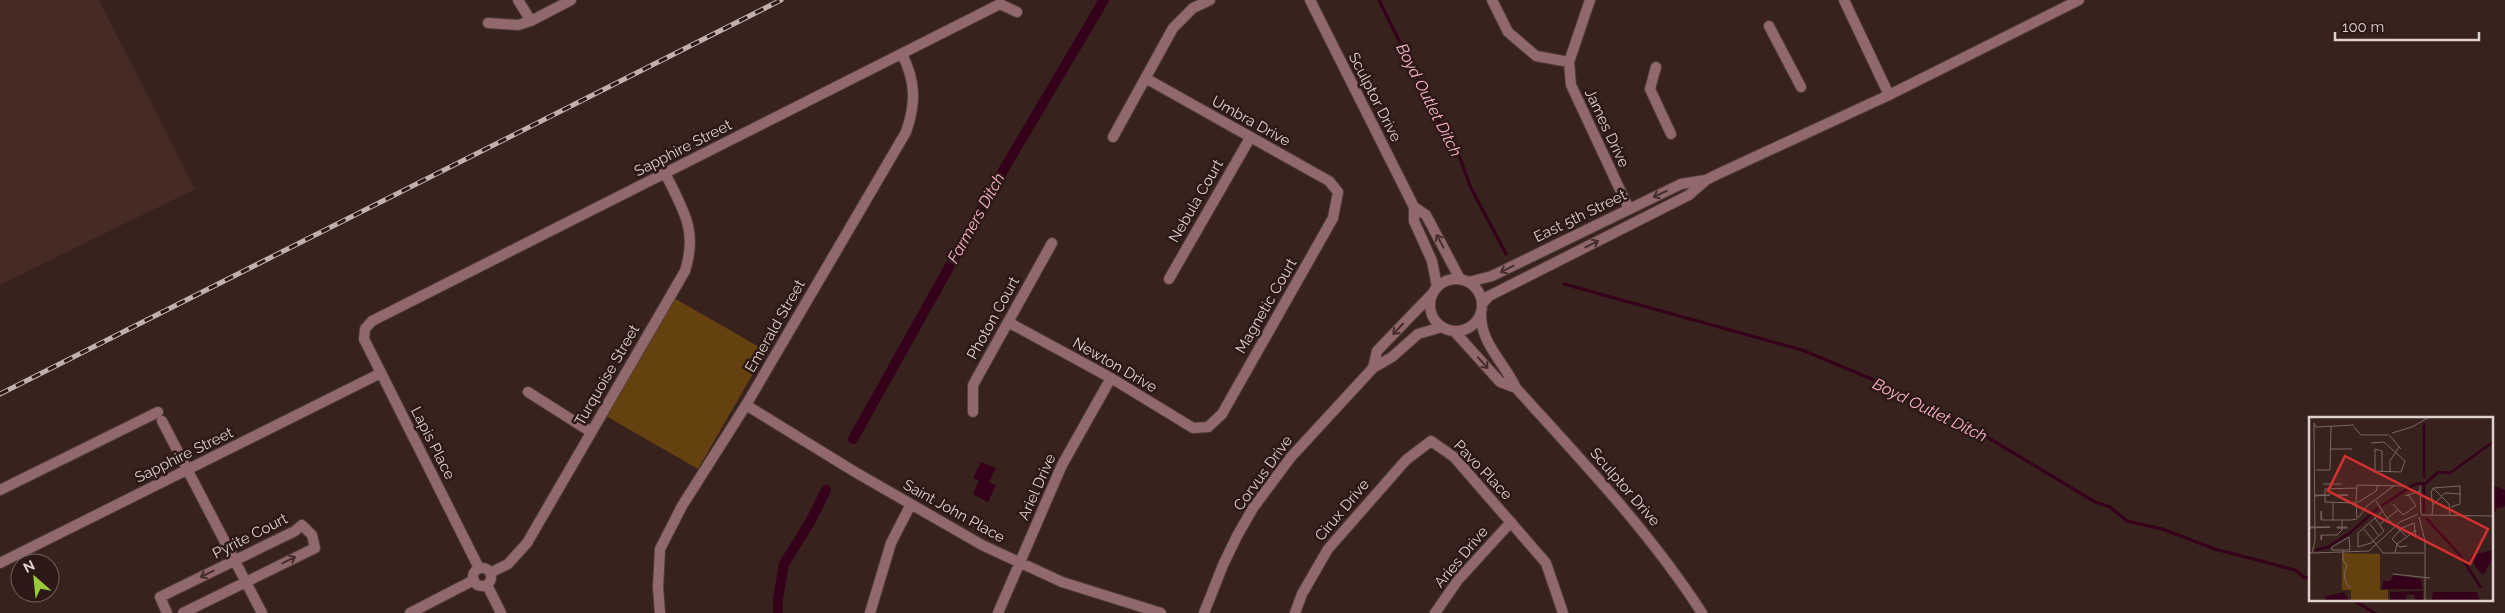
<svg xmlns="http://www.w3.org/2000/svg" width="2505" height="613" viewBox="0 0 2505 613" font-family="Raleway,sans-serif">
	<rect width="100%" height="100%" fill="#37221e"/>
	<path fill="#462b25" d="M0,0h99l96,189 -195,96z"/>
	<path fill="#65410f" d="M674,298l92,53 -68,118 -92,-53z"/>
	<path fill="#34001a" d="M981,462l15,6 -7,14 7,3 -8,17 -15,-8 6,-13 -6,-3z
		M2491,484l14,6v16l-8,2 -6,11z"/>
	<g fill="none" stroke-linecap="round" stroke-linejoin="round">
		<path stroke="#34001a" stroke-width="3" d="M1379,0l60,122 16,22 15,42 36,68
			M1564,284l238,66 72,30 93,45 128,77 15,5 17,14 35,8 53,20 80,21 9,7 6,1
			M2351,599l24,14"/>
		<path stroke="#34001a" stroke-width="10" d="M853,439l151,-270 100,-169
			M778,613v-14l6,-35 26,-42 16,-32"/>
		<g stroke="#523e3a" stroke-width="12">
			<path id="minor" d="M518,0l13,21
				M1310,0l104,207v14l18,40 5,26
				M1492,0l16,32 28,24 33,6
				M1590,0l-21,62 2,23 58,124
				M1844,0l45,95
				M488,23l30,2 13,-4 40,-21
				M1769,26l32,61
				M1656,67l-6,22 21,45
				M1113,137l60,-109 20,-20 17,-8
				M1414,207l12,8 34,64
				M1169,279l81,-141
				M1008,322l103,56 82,50 15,-1 14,-13 111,-196 5,-26 -9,-11 -182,-102
				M528,392l63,40
				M746,405l109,67 127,73 80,37 99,31
				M973,412v-27l79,-142
				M162,421l100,192
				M0,490l158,-78
				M0,563l381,-190
				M479,568l-115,-229 1,-10 7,-8 628,-317 17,8
				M473 577a9 9 0 1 1 18 0a9 9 0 1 1-18 0Z
				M490,573l18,-9 19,-21 158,-272c13,-41 -2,-61 -20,-98
				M487,585l14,28
				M167,613l-7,-16 135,-66 7,-6 10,10 3,13 -132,65
				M410,613l64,-33
				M660,613l-2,-26 2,-38 22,-43 64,-101 160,-273c10,-29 10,-50 -4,-78
				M870,613l21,-70 20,-39
				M998,613l64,-148 49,-87
				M1295,613l7,-19 26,-45 78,-89 25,-19 23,16 92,106 17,50
				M1435,613l23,-33 53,-58"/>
		</g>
		<g stroke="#523e3a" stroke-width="12">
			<path id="tertiary" d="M1430 305a26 26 0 1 1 52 0a26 26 0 1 1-52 0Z
				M1469,282l23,-6 189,-92 25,-4 12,-6 171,-79 190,-95
				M1482,304l7,-8 200,-101 16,-14
				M1481,313c-1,30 23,49 35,75 66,73 133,143 186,225
				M1454,331l46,51 16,6
				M1373,368l4,-17 55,-57
				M1204,613l19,-48 14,-29 16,-28 38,-51 82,-89 19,-11 26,-23 24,-7"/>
		</g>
		<use href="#minor" stroke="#91696c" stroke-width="10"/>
		<use href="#tertiary" stroke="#91696c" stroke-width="10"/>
		<g stroke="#c1b1ae" stroke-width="5">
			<path id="rail" d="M0,394l781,-394"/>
		</g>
		<use href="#rail" stroke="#2c1915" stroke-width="3" stroke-dasharray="9" stroke-linecap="butt"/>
	</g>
	<defs><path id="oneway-shaft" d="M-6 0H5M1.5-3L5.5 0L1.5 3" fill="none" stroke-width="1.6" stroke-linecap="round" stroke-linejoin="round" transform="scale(1.25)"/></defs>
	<g stroke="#452d2b">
		<use href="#oneway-shaft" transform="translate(1660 194) rotate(155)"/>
		<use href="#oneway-shaft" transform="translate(1440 241) rotate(-118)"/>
		<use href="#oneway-shaft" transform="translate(1592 244) rotate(-27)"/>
		<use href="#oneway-shaft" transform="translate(1507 269) rotate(153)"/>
		<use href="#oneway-shaft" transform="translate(1398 329) rotate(133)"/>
		<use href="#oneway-shaft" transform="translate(1483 363) rotate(48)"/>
		<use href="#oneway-shaft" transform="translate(289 560) rotate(-27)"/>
		<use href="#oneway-shaft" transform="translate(207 574) rotate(154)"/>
	</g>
	<g text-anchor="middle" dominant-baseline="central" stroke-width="5" stroke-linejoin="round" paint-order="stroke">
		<g font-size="15" fill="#dfd1ce" stroke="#2c1915">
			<text transform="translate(1375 97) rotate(63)">Sculptor Drive</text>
			<text transform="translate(1251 121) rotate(29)">Umbra Drive</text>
			<text transform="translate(1607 128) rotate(65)">James Drive</text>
			<text transform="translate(683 148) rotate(-27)">Sapphire Street</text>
			<text transform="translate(1196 201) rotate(-60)">Nebula Court</text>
			<text transform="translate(1580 216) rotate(-26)">East 5th Street</text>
			<text transform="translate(1266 306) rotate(-60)">Magnetic Court</text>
			<text transform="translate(993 318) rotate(-61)">Photon Court</text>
			<text transform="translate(775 326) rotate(-60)">Emerald Street</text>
			<text transform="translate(1115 365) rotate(30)">Newton Drive</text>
			<text transform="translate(607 375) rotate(-60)">Turquoise Street</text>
			<text transform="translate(433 443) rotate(63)">Lapis Place</text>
			<text transform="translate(184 455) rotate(-26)">Sapphire Street</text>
			<text transform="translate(1483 470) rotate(46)">Pavo Place</text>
			<text transform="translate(1263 473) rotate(-54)">Corvus Drive</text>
			<text transform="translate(1037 487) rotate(-66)">Ariel Drive</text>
			<text transform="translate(1625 487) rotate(49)">Sculptor Drive</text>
			<text transform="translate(1342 510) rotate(-50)">Cirux Drive</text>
			<text transform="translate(954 511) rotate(29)">Saint John Place</text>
			<text transform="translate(250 536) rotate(-27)">Pyrite Court</text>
			<text transform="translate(1461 557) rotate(-50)">Aries Drive</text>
		</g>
		<g font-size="16" font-style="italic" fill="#fbb5cf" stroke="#2c1915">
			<text transform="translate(1429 100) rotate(63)">Boyd Outlet Ditch</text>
			<text transform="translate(976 218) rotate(-61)">Farmers Ditch</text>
			<text transform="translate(1930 410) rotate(26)">Boyd Outlet Ditch</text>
		</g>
	</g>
	<g transform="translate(2309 417)">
		<rect width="184" height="184" fill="#37221e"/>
		<path d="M33,136l38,1v36h8v11h-37v-11h-9z" fill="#65410f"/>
		<path d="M183,133l-1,12 -8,13 -7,-7 -5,-12zM85,158l27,4 1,10h-40l1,-8h7zM114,174v10h-7l-2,-6 -7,-1 -1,6 6,1h-22v-9zM35,175l5,9 -25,-1 3,-4zM124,175h44l3,9h-48z" fill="#34001a"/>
		<path fill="none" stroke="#34001a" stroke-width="2.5" d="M115,61v-55M72,89l34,-22 11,-1 12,-11 12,1 43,-31M115,96v-29M117,101l34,37 21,33M6,133l13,-3 23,-15 27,-24"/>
		<path fill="none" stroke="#7a6864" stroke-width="1" d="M7,10l38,-2M45,10l7,8h27M83,16l20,-6 17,-10M80,18l12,14M62,26l13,-1 21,19 -4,11 -29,-1M21,32h22M66,32l7,2v21M7,53h14l1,-44M81,55v-11l9,-14M66,56v-24M14,67h19M111,69l1,28M124,71l16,16 1,12M28,78h11l-11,1zM6,79l15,-1h-15M96,79l15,-5M67,84l11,17 19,18M47,85l1,-17 46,1M47,86l-31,-1v-13l31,-1M47,86l1,15M48,86l19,-12 2,-6M84,87l10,11 13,-9 -8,-12M124,88l-2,-12 2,-5 27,-2v18l-9,3M112,98l72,1M123,98l1,-10 12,-12 16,1M110,100l6,24v60M49,101l9,-12 28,-21M66,101l9,13 -13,12 -13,4v-14l25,-22M13,103l-1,-9v9h30l6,-1M24,103v-17M61,107l9,12M71,107l18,-14M0,110h21l-21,1M28,110h10v1h-10zM55,112l19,24h41M13,118l-1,5v-5h16l5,-5v-10M98,129l-7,1 -8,-8 10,-11 12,-5 2,15M34,133h-11v-3l17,-10 1,13h-7v10l4,6 -3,9 3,10 4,3M0,136h3l3,-12 -1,-118 2,4M3,136l57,-2 31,-29 18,-8M86,136l2,-9 19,-14M84,157l37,4"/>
		<path fill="#d63030" fill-opacity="0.15" stroke="#d63030" stroke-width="2.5" d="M36,39l143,73 -18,35 -142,-73z"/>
		<rect width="184" height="184" fill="none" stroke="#dfd1ce" stroke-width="2.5"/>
	</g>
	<g transform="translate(35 578) rotate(333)"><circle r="24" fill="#2c1915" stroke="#74635f"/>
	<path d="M0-4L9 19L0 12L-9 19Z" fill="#99cb36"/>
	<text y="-8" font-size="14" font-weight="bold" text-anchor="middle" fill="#dfd1ce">N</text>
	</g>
	<path d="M2335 32v8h144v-8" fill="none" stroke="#dfd1ce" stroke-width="2.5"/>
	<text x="2342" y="32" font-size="15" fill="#dfd1ce" stroke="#2c1915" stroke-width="4" paint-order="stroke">100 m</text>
</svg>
